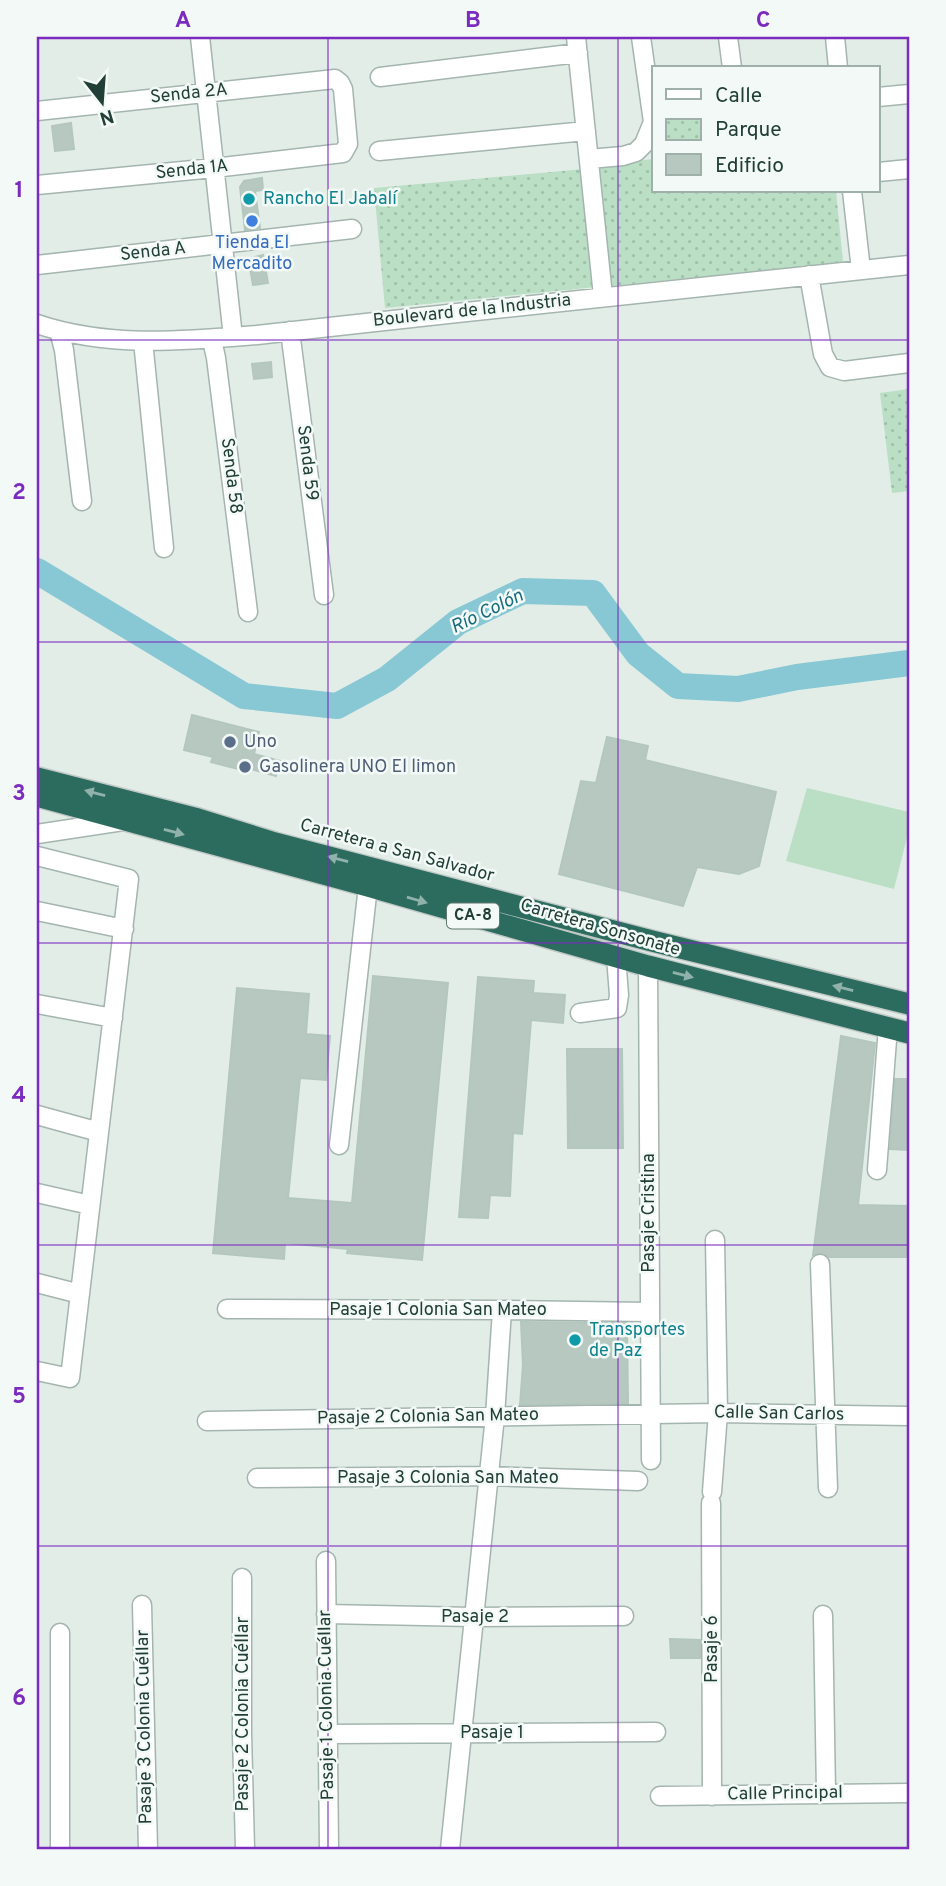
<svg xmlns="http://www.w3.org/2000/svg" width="946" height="1886" viewBox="0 0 946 1886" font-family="Overpass,sans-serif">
	<defs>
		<pattern id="park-dots" width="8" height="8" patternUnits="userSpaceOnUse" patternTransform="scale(1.75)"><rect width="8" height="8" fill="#badfc4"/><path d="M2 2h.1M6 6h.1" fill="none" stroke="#a0c0a9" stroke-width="1.8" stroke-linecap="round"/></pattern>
	</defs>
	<rect width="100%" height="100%" fill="#e2ede8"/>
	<path fill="#badfc4" d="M807,788l102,24v17l-15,60 -108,-28z"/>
	<path fill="url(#park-dots)" d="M654,159v32h182l7,71 -241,25 -15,-121z
		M584,169l12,118 -211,21 -11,-120z
		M909,389v102l-17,2 -12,-100z"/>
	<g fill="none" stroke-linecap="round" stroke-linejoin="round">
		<path stroke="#88c8d4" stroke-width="26" d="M37,571l207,125 93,10 50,-27 71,-57 65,-31 70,2 45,61 40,32 60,3 59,-12 112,-14"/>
	</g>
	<path fill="#b7c8c1" stroke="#b4c7bf" stroke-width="2" d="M71,123l3,26 -19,2 -3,-25z
		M262,178l1,12 -8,1 5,37 -15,2 -5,-43 4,-6z
		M263,255l5,28 -15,2 -4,-22 6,-6z
		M271,362l1,15 -18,2 -2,-15z
		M192,715l67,17 -5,22 26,7 -4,15 -25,-7 -1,3 -39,-10 2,-5 -29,-7z
		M607,737l41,9 -3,14 131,32 -17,74 -20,8 -42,-7 -14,39 -124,-32 22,-93 15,2z
		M373,976l75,7 -26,277 -75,-7 1,-4 -63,-6 -1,16 -71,-6 24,-265 72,6 -3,40 24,2 -4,44 -26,-2 -12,120 64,5z
		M478,977l56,4 -1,12 32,2 -2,28 -32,-3 -9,114 -9,-1 -3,63 -20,-1 -2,23 -29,-1z
		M841,1036l34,7 -17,162 51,1v51h-80l-9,-4 -7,2z
		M567,1049h55l1,99h-55z
		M895,1079h14v71l-19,-1z
		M521,1322l106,1 1,80 -108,2 3,-40z
		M670,1639l30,1v18h-29z"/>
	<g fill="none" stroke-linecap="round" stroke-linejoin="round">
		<g stroke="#a4b5af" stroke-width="21">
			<path id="minor" d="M200,37l33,300
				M576,37l27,259
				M728,37l4,31
				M835,37l3,31
				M380,77l198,-24
				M878,97l31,-3
				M37,111l298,-32 5,4 3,6 5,55 -5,9 -129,15 -177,17
				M379,151l207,-20
				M589,159l34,-3 13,-4 8,-8 9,-22 -12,-85
				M878,172l31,-3
				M852,191l9,79
				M37,265l315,-36
				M809,275l14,79 7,13 14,4 65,-8
				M37,324c71,24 146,17 220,11 67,-7 133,-15 200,-22 150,-17 301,-32 452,-48
				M59,331l5,19 18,151
				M290,331l34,264
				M212,340l4,18 32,254
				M143,341l21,207
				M37,834l86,-13
				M37,856l92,23 -59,499 -33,-7
				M37,911l87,18
				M648,966l3,494
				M37,1004l76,14
				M580,1013l37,-5 2,-13 -3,-38
				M37,1115l62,17
				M339,1145l29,-259
				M877,1170l11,-143
				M37,1193l53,12
				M820,1264l8,224
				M37,1283l43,11
				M227,1309l275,1 147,2
				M207,1421l511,-8 191,3
				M257,1478l232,-2 149,5
				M712,1492l6,-79 -3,-173
				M711,1503l1,293
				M326,1561l3,288
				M242,1578v156l3,115
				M142,1605l6,244
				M326,1614l147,3 151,-1
				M823,1615l3,178
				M60,1633v216
				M328,1734l328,-2
				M660,1796l249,-3
				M450,1849l45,-433 7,-106"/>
		</g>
		<g stroke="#c1c9c7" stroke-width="24">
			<path id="highway" d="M37,778l161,41 77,24 377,98 257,63
				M37,796l331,90 280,80 261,67"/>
		</g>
		<use href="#minor" stroke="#fff" stroke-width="18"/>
		<use href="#highway" stroke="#2c6c5f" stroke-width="21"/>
	</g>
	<defs><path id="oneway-solid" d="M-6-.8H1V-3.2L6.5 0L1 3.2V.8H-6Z" transform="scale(1.75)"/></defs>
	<g fill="#90b2aa">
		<use href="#oneway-solid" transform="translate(95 793) rotate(-165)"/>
		<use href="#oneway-solid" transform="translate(174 832) rotate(15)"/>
		<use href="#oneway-solid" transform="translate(338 859) rotate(-165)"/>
		<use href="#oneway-solid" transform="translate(417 900) rotate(16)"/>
		<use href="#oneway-solid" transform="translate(683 975) rotate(14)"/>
		<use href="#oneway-solid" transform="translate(843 988) rotate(-166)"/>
	</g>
	<path fill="none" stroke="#7b2cbf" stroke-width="2" stroke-opacity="0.55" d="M328,37v1812M618,37v1812M37,340h872M37,642h872M37,943h872M37,1245h872M37,1546h872"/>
	<g fill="#0f9aa8" stroke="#f3f9f6" stroke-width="2.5">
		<circle cx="249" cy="199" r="7"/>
		<circle cx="575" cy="1340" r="7"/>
	</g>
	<circle fill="#3f7fe0" stroke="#f3f9f6" stroke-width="2.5" cx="252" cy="221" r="7"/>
	<g fill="#5c6f8a" stroke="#f3f9f6" stroke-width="2.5">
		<circle cx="230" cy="742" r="7"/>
		<circle cx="245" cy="767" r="7"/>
	</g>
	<g text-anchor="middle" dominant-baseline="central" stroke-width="5" stroke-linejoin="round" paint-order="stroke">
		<rect fill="#f3f9f6" stroke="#607770" stroke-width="2" x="447" y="903.5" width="52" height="25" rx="5"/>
		<g font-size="16" font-weight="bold" fill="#213f37">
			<text x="473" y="916">CA-8</text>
		</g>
		<g font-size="18" fill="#213f37" stroke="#f3f9f6">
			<text transform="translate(189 94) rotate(-6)">Senda 2A</text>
			<text transform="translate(192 170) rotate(-6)">Senda 1A</text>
			<text transform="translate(153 252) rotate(-6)">Senda A</text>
			<text transform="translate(472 311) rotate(-6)">Boulevard de la Industria</text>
			<text transform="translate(307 463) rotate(83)">Senda 59</text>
			<text transform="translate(231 476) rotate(83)">Senda 58</text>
			<text transform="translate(397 851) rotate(15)">Carretera a San Salvador</text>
			<text transform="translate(600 928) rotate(16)">Carretera Sonsonate</text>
			<text transform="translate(649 1213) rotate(-90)">Pasaje Cristina</text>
			<text x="438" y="1310">Pasaje 1 Colonia San Mateo</text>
			<text transform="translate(779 1414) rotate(1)">Calle San Carlos</text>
			<text transform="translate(428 1417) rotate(-1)">Pasaje 2 Colonia San Mateo</text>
			<text x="448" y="1478">Pasaje 3 Colonia San Mateo</text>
			<text x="475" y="1617">Pasaje 2</text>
			<text transform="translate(712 1649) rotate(-90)">Pasaje 6</text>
			<text transform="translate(327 1705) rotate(-91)">Pasaje 1 Colonia Cuéllar</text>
			<text transform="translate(243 1714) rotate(-90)">Pasaje 2 Colonia Cuéllar</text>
			<text transform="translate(145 1727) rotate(-91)">Pasaje 3 Colonia Cuéllar</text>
			<text x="492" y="1733">Pasaje 1</text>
			<text transform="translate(785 1794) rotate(-1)">Calle Principal</text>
		</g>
		<g font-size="18" fill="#0d838f" stroke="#f3f9f6" text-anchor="start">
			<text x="263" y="199">Rancho El Jabalí</text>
			<text x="589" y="1330">Transportes<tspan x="589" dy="21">de Paz</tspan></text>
		</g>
		<g font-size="18" fill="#366cbe" stroke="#f3f9f6">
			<text x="252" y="243">Tienda El<tspan x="252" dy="21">Mercadito</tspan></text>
		</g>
		<g font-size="18" fill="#4e5e75" stroke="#f3f9f6" text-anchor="start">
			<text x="244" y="742">Uno</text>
			<text x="259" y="767">Gasolinera UNO El limon</text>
		</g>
		<g font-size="19" font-style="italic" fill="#196c7d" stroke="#f3f9f6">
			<text transform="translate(487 612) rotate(-26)">Río Colón</text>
		</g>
	</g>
	<rect width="946" height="1886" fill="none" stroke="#f3f9f6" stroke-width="77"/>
	<rect x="652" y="66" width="228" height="126" fill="#f3f9f6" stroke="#9fafaa" stroke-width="2"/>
	<rect x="666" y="89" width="35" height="10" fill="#ffffff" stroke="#9fafaa" stroke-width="2"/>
	<text x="715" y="102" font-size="21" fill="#213f37">Calle</text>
	<rect x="666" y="119" width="35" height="21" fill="url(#park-dots)" stroke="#9fafaa" stroke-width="2"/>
	<text x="715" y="136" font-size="21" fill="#213f37">Parque</text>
	<rect x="666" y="154" width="35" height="21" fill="#b7c8c1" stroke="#9fafaa" stroke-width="2"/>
	<text x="715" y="172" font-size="21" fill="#213f37">Edificio</text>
	<g transform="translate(102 102) rotate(163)" stroke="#f3f9f6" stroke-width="5" paint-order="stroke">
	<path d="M0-5L12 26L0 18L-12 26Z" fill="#213f37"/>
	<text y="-10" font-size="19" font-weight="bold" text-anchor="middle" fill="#213f37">N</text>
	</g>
	<rect x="38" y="38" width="870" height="1810" fill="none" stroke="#7b2cbf" stroke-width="2.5"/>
	<g font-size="23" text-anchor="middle" font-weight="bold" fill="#7b2cbf">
		<text x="183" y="27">A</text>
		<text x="473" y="27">B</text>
		<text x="763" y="27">C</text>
		<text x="19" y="197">1</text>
		<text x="19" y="499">2</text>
		<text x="19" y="800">3</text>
		<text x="19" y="1102">4</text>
		<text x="19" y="1403">5</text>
		<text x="19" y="1705">6</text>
	</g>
</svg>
